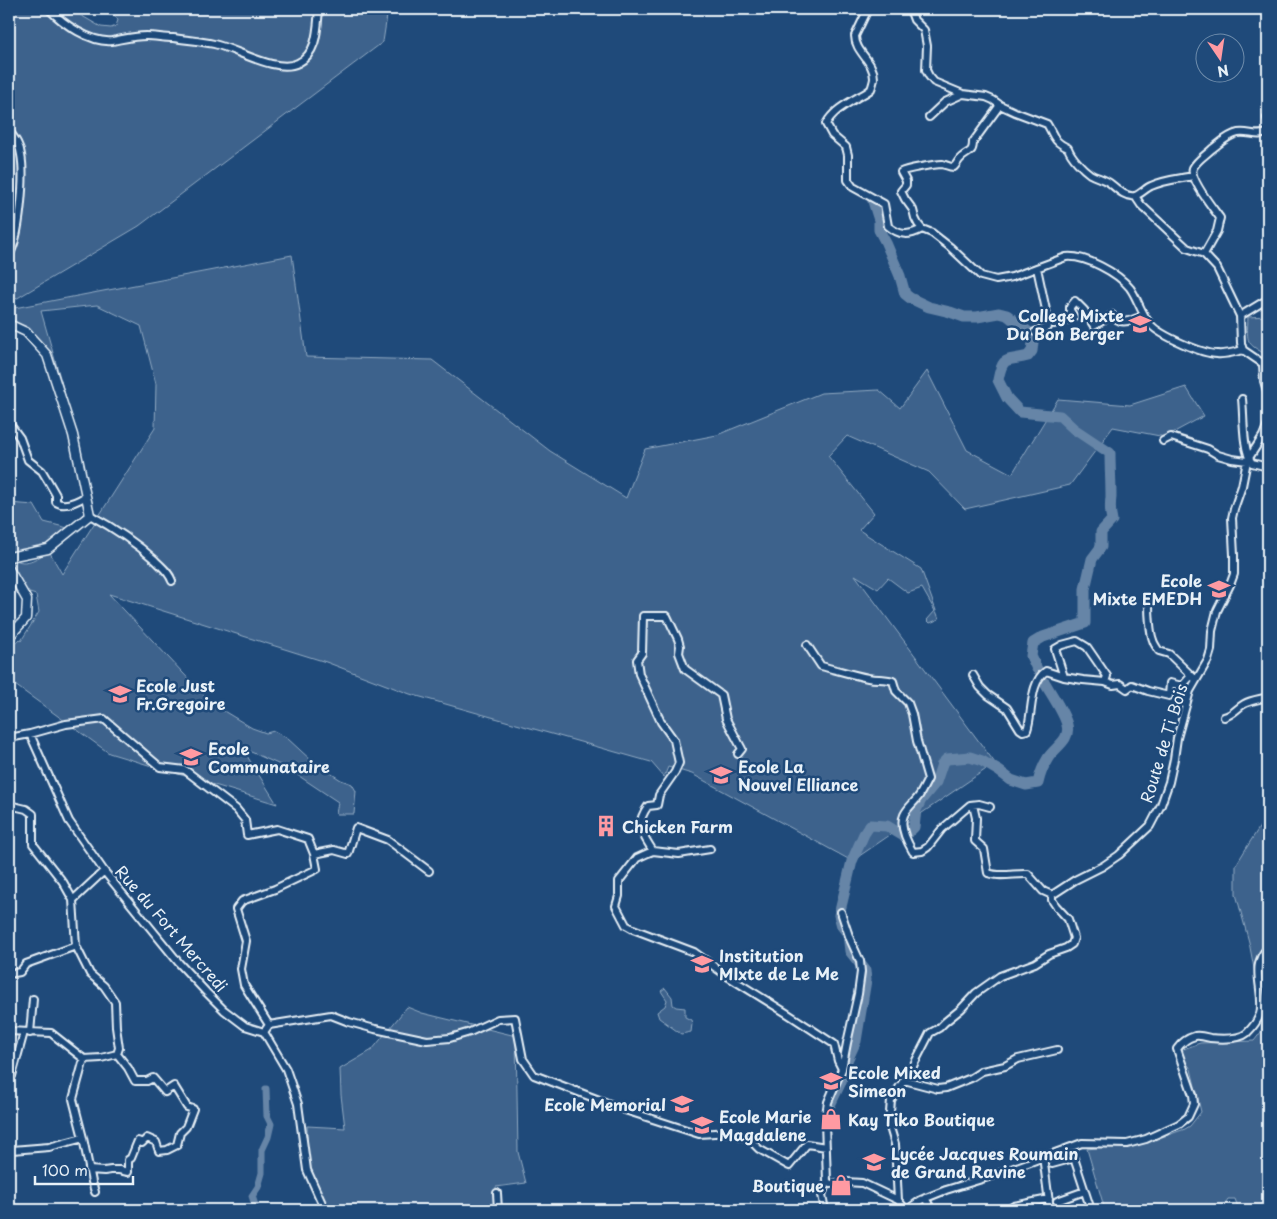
<svg xmlns="http://www.w3.org/2000/svg" width="1277" height="1219" viewBox="0 0 1277 1219" font-family="'Playpen Sans',sans-serif">
	<rect width="100%" height="100%" fill="#1f4a7a"/>
	<filter id="ink" filterUnits="userSpaceOnUse"><feTurbulence type="fractalNoise" baseFrequency=".02" numOctaves="2"/><feDisplacementMap in="SourceGraphic" scale="10" xChannelSelector="R" yChannelSelector="G"/><feConvolveMatrix kernelMatrix="1 2 1 2 8 2 1 2 1" color-interpolation-filters="sRGB"/></filter>
	<g filter="url(#ink)">
		<path fill="#3c628c" stroke="#92aac2" d="M9,9h61l31,18 10,1 5,-2 2,-6 -4,-5h-5l-2,-6h281l-5,33 -244,184 -130,77z
			M292,255l14,102 126,3 118,91 76,47 19,-49 72,-14 104,-42 58,-3 21,18 27,-37 40,79 45,24 46,-75 72,6 56,-18 18,29 -39,21 -52,-10 -43,58 -105,24 -36,-37 -82,-36 -19,20 46,57 -15,17 62,39 18,50 -9,4 -3,-3 8,-9 -13,-23 -14,5 -20,-15 -10,11 -23,-14 140,188 -143,98 -160,-87 -24,-7 -4,10 -13,-15 -241,-68 -84,-32 -217,-68 103,110 40,24 14,5 8,-2 13,7 26,24 28,18 11,4 4,7 -2,23h-18l2,-12 -51,-34 -45,-20 35,56 -168,-51 -94,-68 -6,3v-39l11,-10 1,2 18,-29 -3,-17 -10,-3 -14,-27 1,-3 3,-2c11,6 23,-3 33,-9l13,23 93,-146 1,-44 -15,-58 -44,-21 -56,6 26,91 -14,-45 -23,-26 -21,-13v-9z
			M1268,316v40c-23,-14 -21,-12 -20,-39z
			M9,503l25,2 10,17 24,6 -20,19 -39,7z
			M1268,814v396h-29l-4,-11h-7l-4,6 -7,5h-112l-18,-61 58,-6 40,-14 5,-3 11,-14 -10,-43 -13,-18 22,-8 54,-2 7,-9 2,-16 -14,-74 -13,-48v-29l14,-23z
			M665,988l7,9 1,8 3,2 9,1v9l6,3 1,4 -1,8 -10,2 -22,-16 -2,-6 8,-6 2,-6 -6,-9z
			M407,1007l15,6 94,23 2,116 8,31 -30,4 -2,21 35,-2 31,2v2h-233l-5,-8 -14,-42 -1,-34 38,2 -4,-33 -1,-26 32,-19z"/>
		<g fill="none" stroke-linecap="round" stroke-linejoin="round">
			<path stroke="#6685a7" stroke-width="7" d="M253,1210l2,-5 -3,-9 6,-9 4,-14v-23l6,-13 3,-13 -4,-8 -1,-27"/>
			<path stroke="#6685a7" stroke-width="11" d="M873,201l6,19v10l7,13 14,33 5,18 5,4 19,9 21,5 14,5h13l22,-4 8,2 24,19 2,8 -1,9 -4,5c-21,6 -25,-2 -30,24l9,18 13,14 40,4 14,13 36,24c0,15 1,29 1,44 -1,8 -1,15 1,23l-11,12v15l-9,12 -7,30v34l-42,14 -10,6 -2,13 6,13
				M828,1113l2,-8 11,-23 3,-15 12,-26 10,-61 -1,-10 -15,-19 -2,-17 -6,-8 -3,-11 13,-54 12,-27 6,-9 17,1 15,9 7,-3 5,-5 2,-17 5,-10 15,-18 6,-18 5,-5 23,-2 12,4 17,10 12,9 15,5 12,-2c2,-9 5,-17 10,-25 7,-11 23,-18 19,-33 -2,-11 -16,-31 -22,-42"/>
			<g stroke="#e8f1f8" stroke-width="10">
				<path id="minor" d="M49,9c14,15 42,34 63,32 11,-2 22,-5 34,-5 9,0 18,2 27,2 14,2 28,3 41,6 23,5 63,30 84,19 20,-10 19,-35 21,-54
					M868,9l-13,27c0,16 19,25 19,42 0,2 -2,9 -3,11 -3,3 -9,6 -13,8 -13,8 -25,14 -32,27l6,11 14,12 2,8v25l5,7 31,17 4,22c12,10 21,10 34,3l10,4 18,14 31,29 15,4 16,-3 54,-20c19,-2 52,16 64,31 8,11 11,26 21,37 9,10 51,29 66,29 8,1 18,-2 26,-4
					M910,9l4,11 10,10 3,16 -1,24 3,6 5,6 29,12 23,3 7,3 7,5 15,7 32,12c8,13 6,17 21,24 3,9 15,21 22,26 7,4 15,5 21,10 6,5 15,14 24,12 6,-2 11,-8 16,-10 13,-6 28,-7 42,-10
					M929,117l16,-15 18,-8
					M1267,118l1,3
					M9,131c6,8 11,14 12,24 4,20 -1,84 -12,100
					M1268,132c-10,6 -19,-1 -30,1 -10,2 -18,10 -26,16 -6,6 -15,11 -19,19 -4,11 20,40 27,50l-3,13 -13,23 13,14 23,48 1,27 2,7 25,17
					M1135,196l6,9 46,43 17,6
					M922,229l-4,-5 -3,-6 -2,-8 -8,-11 -4,-8 5,-6v-4l-5,-9c5,-3 35,-8 41,-8 5,1 6,3 12,3 3,-3 4,-7 8,-10 7,-6 11,-4 11,-15l27,-37
					M1240,316l23,-14h5
					M1047,324l4,-3 3,3 11,-3 9,-4 -4,-7v-3l5,-6 9,9 10,16 18,-11c13,14 21,1 33,2
					M1035,332l13,-5 -2,-17 -9,-42
					M1263,364l1,17 4,13
					M1242,399c2,17 0,50 10,64l16,4
					M9,423l11,15 8,22 14,11 6,10 8,14v7c9,6 22,-1 30,-6
					M1163,441l8,-4 37,12 10,6 14,4 15,2
					M90,515c24,13 45,27 65,45 7,7 14,12 17,21
					M1149,605c0,8 1,28 4,35 1,4 4,8 6,11l10,3 25,24
					M807,645l14,21c16,4 32,9 47,12 9,2 15,0 25,3l3,10 12,12 4,11 5,27 11,38c-3,6 -6,12 -9,17 -5,7 -12,12 -15,19 -5,11 3,27 9,37l9,-1 6,-4 14,-18 28,-24 9,-1 11,3
					M973,675l7,12 8,8 19,13 13,21 3,2 4,-1c6,-17 2,-47 19,-59l18,6 19,3 22,2 8,3 7,-1 7,5 5,-4 16,6 21,5 1,-13 12,3 9,-10
					M1064,677l-9,-28 7,-4 15,-4 10,6 20,29 -2,6
					M1224,717c9,-2 13,-9 20,-13 7,-4 17,-5 24,-7
					M30,734l39,87 35,50 75,92 27,29 18,18 21,16 19,6 22,37 12,35 9,66 18,40
					M9,738l21,-4 36,-10 38,-5 56,48 25,3 51,39 9,11 2,15 30,-6 31,10 6,15 3,15 -42,20 -33,12 -6,8 10,32 -5,28 3,16 25,40
					M9,805l17,4 7,5v30l30,38 10,18
					M973,805l3,13 -1,23 9,8 4,24c13,5 27,0 40,1l15,17 9,4
					M710,849l-31,5 -26,-3 -5,2 -11,5 -18,23v15l-3,10 10,19 7,4 61,23 33,24 61,38 46,30 4,17 4,8 -14,33 -3,19 2,61 4,2 15,-2 16,1 36,17 8,10
					M653,851c-11,-18 -19,-25 -5,-45l9,-1 2,-10 16,-23 4,-9 -5,-23 -13,-18 -22,-48 -2,-14 5,-7 1,-37h24l11,23 2,7 -1,7 6,16 36,26 5,24 16,30 -4,5
					M314,854l20,-4 14,4 8,-26 32,12 41,31
					M841,912l9,27 10,22 1,11 -3,22 -11,49 -5,26
					M9,974l11,-2 6,-8 50,-18
					M9,1031l42,2 33,26 17,-1 16,-4 2,-6 -3,-21 -1,-25 -11,-16 -14,-12 -14,-28 -3,-46 31,-29
					M264,1032l5,-7 62,-10 18,7 26,7 52,11 23,-2 20,-6 28,-13 17,-1 8,41 11,16 94,36 71,23 31,-2 19,7 10,10 30,17 18,-22 19,3
					M30,1033l3,-34
					M84,1059l-11,40 10,39 9,44 3,10
					M9,1078l3,-2 12,-44
					M904,1080l34,9 8,-1 25,-10 11,-7 23,-5 13,-7 39,-9
					M9,1153l3,-3 37,-3 34,-9
					M1043,1156l7,54
					M1052,1164l22,-6 17,52
					M89,1170l15,1 7,-1h8l9,2v-12l3,-2 7,-17 4,2 5,-5 9,4 3,9 8,-1 10,-5 3,-12 6,-6 7,-18 -6,-2 -13,-21 -9,6 -12,-14 -6,3h-12l-7,-13 -11,-14
					M497,1193l1,17
					M925,1198l7,12
					M898,1200l-3,-56 -6,-20 2,-24 21,-32 18,-35 9,-5 6,-6 16,-13 15,-16 24,-17 35,-13 14,-9 17,-6 6,-4 2,-6 -6,-19 -12,-13 -4,-6v-5l23,-15 28,-14 16,-11 31,-29 11,-21 8,-23 5,-23 3,-21 13,-47 18,-31 3,-10 1,-19 5,-20 13,-26 4,-11v-19l-2,-37 2,-9 8,-23 5,-25 16,-25 5,-12
					M1057,1201l28,-10
					M825,1210l-3,-15 5,-13
					M907,1210l14,-10 25,-10 49,-15 87,-32 45,1 19,-5 33,-15 9,-7 6,-13 -1,-9 -16,-46c4,-6 11,-11 18,-13 5,-1 11,1 15,2 11,1 29,2 37,-5 5,-5 11,-13 13,-19 6,-22 -12,-48 8,-66
					M1010,1210l1,-2 3,-2 35,-7"/>
			</g>
			<g stroke="#e8f1f8" stroke-width="11">
				<path id="tertiary" d="M9,324l17,8 21,23 26,80 17,80 -42,34 -39,8
					M9,569l18,31 -1,18 -17,19"/>
			</g>
			<use href="#minor" stroke="#1f4a7a" stroke-width="6"/>
			<use href="#tertiary" stroke="#1f4a7a" stroke-width="8"/>
		</g>
	</g>
	<defs>
		<g id="school-bare" transform="scale(1.725)"><path d="M0-5L7-2L0 1L-7-2ZM-4 1L0 2.5L4 1V4Q0 6-4 4Z" fill="#ff9aa2" stroke="#1f4a7a" stroke-width="2.5" paint-order="stroke"/></g>
		<g id="building-bare" transform="scale(1.725)"><path d="M-4-6H4V6H1V3H-1V6H-4ZM-2.5-4.3h1.7v1.8h-1.7ZM.8-4.3h1.7v1.8H.8ZM-2.5-1h1.7V.8h-1.7ZM.8-1h1.7V.8H.8Z" fill="#ff9aa2" stroke="#1f4a7a" stroke-width="2.5" paint-order="stroke"/></g>
		<g id="shop-bare" transform="scale(1.725)"><path d="M-5-2.5h2.3a2.7 3.5 0 0 1 5.4 0H5L5.5 6h-11ZM-1.5-2.5h3a1.5 2.3 0 0 0-3 0Z" fill="#ff9aa2" stroke="#1f4a7a" stroke-width="2.5" paint-order="stroke"/></g>
	</defs>
	<g fill-rule="evenodd">
		<use href="#school-bare" x="1140" y="324"/>
		<use href="#school-bare" x="1219" y="589"/>
		<use href="#school-bare" x="120" y="694"/>
		<use href="#school-bare" x="191" y="757"/>
		<use href="#school-bare" x="721" y="775"/>
		<use href="#building-bare" x="606" y="826"/>
		<use href="#school-bare" x="702" y="964"/>
		<use href="#school-bare" x="831" y="1081"/>
		<use href="#school-bare" x="682" y="1104"/>
		<use href="#shop-bare" x="831" y="1119"/>
		<use href="#school-bare" x="702" y="1125"/>
		<use href="#school-bare" x="874" y="1162"/>
		<use href="#shop-bare" x="841" y="1185"/>
	</g>
	<g text-anchor="middle" dominant-baseline="central" stroke-width="5" stroke-linejoin="round" paint-order="stroke">
		<g font-size="16" font-weight="bold" fill="#e8f1f8" stroke="#1f4a7a" text-anchor="start">
			<text x="1124" y="315" text-anchor="end">College Mixte<tspan x="1124" dy="18">Du Bon Berger</tspan></text>
			<text x="1202" y="580" text-anchor="end">Ecole<tspan x="1202" dy="18">Mixte EMEDH</tspan></text>
			<text x="136" y="685">Ecole Just<tspan x="136" dy="18">Fr.Gregoire</tspan></text>
			<text x="208" y="748">Ecole<tspan x="208" dy="18">Communataire</tspan></text>
			<text x="738" y="766">Ecole La<tspan x="738" dy="18">Nouvel Elliance</tspan></text>
			<text x="622" y="826">Chicken Farm</text>
			<text x="719" y="955">Institution<tspan x="719" dy="18">MIxte de Le Me</tspan></text>
			<text x="848" y="1072">Ecole Mixed<tspan x="848" dy="18">Simeon</tspan></text>
			<text x="666" y="1104" text-anchor="end">Ecole Memorial</text>
			<text x="719" y="1116">Ecole Marie<tspan x="719" dy="18">Magdalene</tspan></text>
			<text x="848" y="1119">Kay Tiko Boutique</text>
			<text x="891" y="1153">Lycée Jacques Roumain<tspan x="891" dy="18">de Grand Ravine</tspan></text>
			<text x="824" y="1185" text-anchor="end">Boutique</text>
		</g>
		<g font-size="16" fill="#e8f1f8" stroke="#1f4a7a">
			<text transform="translate(1163 743) rotate(-73)">Route de Ti Bois</text>
			<text transform="translate(172 928) rotate(49)">Rue du Fort Mercredi</text>
		</g>
	</g>
	<rect width="1277" height="1219" fill="none" stroke="#1f4a7a" stroke-width="30"/>
	<rect x="15" y="15" width="1247" height="1189" fill="none" stroke="#e8f1f8" stroke-width="2" filter="url(#ink)"/>
	<g transform="translate(1220 58) rotate(167)"><circle r="24" fill="#1f4a7a" stroke="#6f8dac"/>
	<path d="M0-4L9 19L0 12L-9 19Z" fill="#ff9aa2"/>
	<text y="-8" font-size="14" font-weight="bold" text-anchor="middle" fill="#e8f1f8">N</text>
	</g>
	<path d="M35 1176v8h98v-8" fill="none" stroke="#e8f1f8" stroke-width="2.5"/>
	<text x="42" y="1176" font-size="15" fill="#e8f1f8" stroke="#1f4a7a" stroke-width="4" paint-order="stroke">100 m</text>
</svg>
